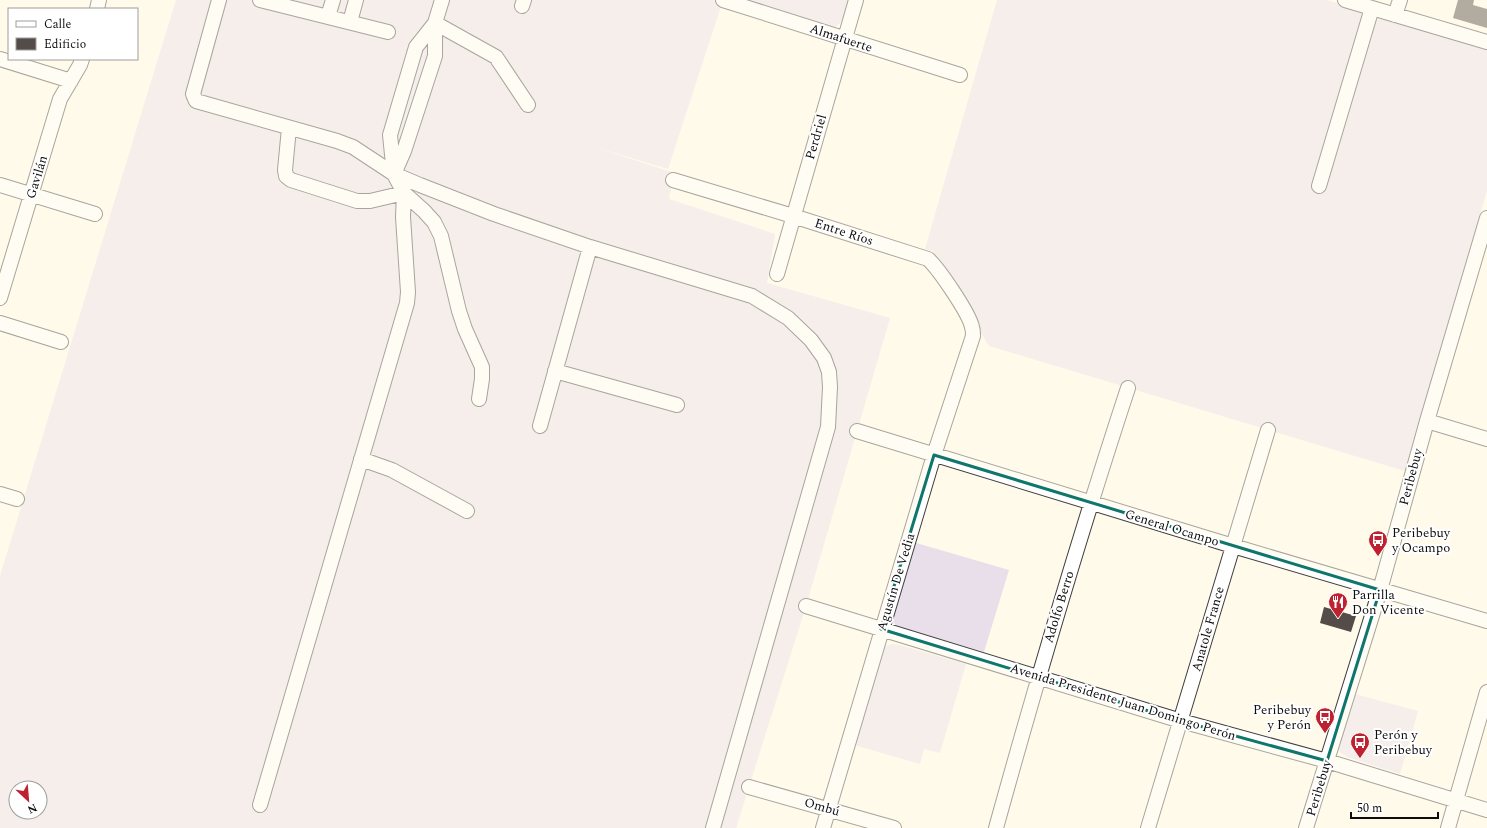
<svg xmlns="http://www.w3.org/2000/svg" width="1487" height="828" viewBox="0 0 1487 828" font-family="Spectral,serif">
	<rect width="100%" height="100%" fill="#fffaea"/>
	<path fill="#e9dfeb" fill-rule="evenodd" d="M176,0h673l-4,15 -4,7 -14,12 -104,-34 -55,169 -80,-24 86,28 -5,26 106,35 -8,49 123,35 -84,288 -70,222h-736v-252zM16,788h24v24h-24z
		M997,0h329l161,47v144l-82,280 -416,-125 -55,-94 -9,-3z
		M913,542l96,28 -25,82 -87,-26 -4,-4 -3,-6z
		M892,644l7,1 67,19 -26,89 -16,-4 -4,15 -66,-19 27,-93 5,-6z
		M1351,693l67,18 -18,63 -53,-17 -7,-5 -2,-3z"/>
	<path fill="#544c48" d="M1458,0h16l-1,5 14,4v19l-34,-10z
		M1324,607l32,9 -5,16 -31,-9z"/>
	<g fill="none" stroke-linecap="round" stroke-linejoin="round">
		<g stroke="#3f3f3f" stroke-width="16">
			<path id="minor" d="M219,0l-26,94 3,7 141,40 16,6 41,27 26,11 74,29 96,33 162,49 36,22 23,22 13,18 5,14 1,15 -2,40 -115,401
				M260,0l128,32
				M442,0l-7,23 61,34 32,48
				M723,0l237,75
				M1345,0l142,42
				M522,6l2,-6
				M97,9l2,-9
				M1395,15l5,-15
				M328,16l5,-16
				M350,22l6,-22
				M0,59l71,22
				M289,128l-4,42 1,6 5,4 66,21h13l34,-8 20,18 10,11 7,14 18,75 6,18 17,38v12l-3,20
				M673,180l120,36 135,43c11,10 41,54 44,68 1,3 1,6 1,9l-39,119 -111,373
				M0,185l95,29
				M1319,186l53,-178
				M777,274l79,-274
				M0,298l60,-199 20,-34 2,-6
				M0,323l61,19
				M555,371l122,34
				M1427,421l60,18
				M540,426l50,-179
				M857,431l376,115 254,75
				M361,459l31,11 75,41
				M0,494l17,5
				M806,606l375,115 146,40 160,49
				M749,787l145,41
				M260,805l147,-502 1,-11 -5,-75 1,-24 -10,-19 -4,-39 26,-88 19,-24v33l-31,95 -10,23
				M996,828c41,-148 84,-294 132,-440
				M1148,828l120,-398
				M1306,828l74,-238 47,-169 60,-203
				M1448,828l39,-136"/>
		</g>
		<use href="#minor" stroke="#fff" stroke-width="14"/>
	</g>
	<path d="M0 0H1487V828H0ZM934,455l446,135 -53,171 -146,-40 -300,-92z" fill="#fffaea" fill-opacity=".55" fill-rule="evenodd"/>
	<path fill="none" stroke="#0f766e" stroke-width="3" stroke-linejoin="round" d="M934,455l446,135 -53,171 -146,-40 -300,-92z"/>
	<defs>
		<g id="bus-pin" transform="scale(1)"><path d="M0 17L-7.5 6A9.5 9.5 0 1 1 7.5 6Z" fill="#be2230" stroke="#fff"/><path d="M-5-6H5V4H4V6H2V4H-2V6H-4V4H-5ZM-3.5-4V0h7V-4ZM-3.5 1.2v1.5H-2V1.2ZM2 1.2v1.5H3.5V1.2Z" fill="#fff"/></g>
		<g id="restaurant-pin" transform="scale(1)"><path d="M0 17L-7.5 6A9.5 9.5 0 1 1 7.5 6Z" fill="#be2230" stroke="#fff"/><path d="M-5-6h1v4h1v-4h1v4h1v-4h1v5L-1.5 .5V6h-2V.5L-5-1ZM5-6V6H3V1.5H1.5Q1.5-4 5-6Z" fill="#fff"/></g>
	</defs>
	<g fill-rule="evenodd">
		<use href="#bus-pin" x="1378" y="540"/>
		<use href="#restaurant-pin" x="1338" y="602"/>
		<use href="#bus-pin" x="1325" y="717"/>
		<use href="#bus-pin" x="1360" y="742"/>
	</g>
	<g text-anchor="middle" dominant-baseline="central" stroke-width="4" stroke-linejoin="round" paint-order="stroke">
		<g font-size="13" fill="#0c0c0c" stroke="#fff">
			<text transform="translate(841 38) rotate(18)">Almafuerte</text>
			<text transform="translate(816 137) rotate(-74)">Perdriel</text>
			<text transform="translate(37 177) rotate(-73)">Gavilán</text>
			<text transform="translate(844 232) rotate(18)">Entre Ríos</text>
			<text transform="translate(1411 477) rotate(-75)">Peribebuy</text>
			<text transform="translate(1172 528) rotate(17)">General Ocampo</text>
			<text transform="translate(896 582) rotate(-73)">Agustín De Vedia</text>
			<text transform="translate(1059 607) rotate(-73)">Adolfo Berro</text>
			<text transform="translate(1208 629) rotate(-74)">Anatole France</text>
			<text transform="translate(1123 702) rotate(17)">Avenida Presidente Juan Domingo Perón</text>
			<text transform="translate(1319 788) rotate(-73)">Peribebuy</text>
			<text transform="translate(822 807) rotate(16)">Ombú</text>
		</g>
		<g font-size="13" fill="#0c0c0c" stroke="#fff" text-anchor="start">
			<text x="1392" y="533">Peribebuy<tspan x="1392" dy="15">y Ocampo</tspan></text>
			<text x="1352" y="595">Parrilla<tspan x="1352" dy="15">Don Vicente</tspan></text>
			<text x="1311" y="710" text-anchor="end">Peribebuy<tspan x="1311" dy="15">y Perón</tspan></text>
			<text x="1374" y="735">Perón y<tspan x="1374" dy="15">Peribebuy</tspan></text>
		</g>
	</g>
	<rect x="8" y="8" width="130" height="52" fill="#ffffff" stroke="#9e9e9e"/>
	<rect x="16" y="21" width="20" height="6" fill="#ffffff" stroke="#9e9e9e"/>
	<text x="44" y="28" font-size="12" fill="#0c0c0c">Calle</text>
	<rect x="16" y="38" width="20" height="12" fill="#544c48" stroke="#9e9e9e"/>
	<text x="44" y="48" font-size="12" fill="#0c0c0c">Edificio</text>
	<g transform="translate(28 800) rotate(154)"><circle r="19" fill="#ffffff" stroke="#9e9e9e"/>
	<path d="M0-3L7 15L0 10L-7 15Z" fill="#be2230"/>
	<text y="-6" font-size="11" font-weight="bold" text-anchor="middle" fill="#0c0c0c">N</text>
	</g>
	<path d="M1351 812v6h87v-6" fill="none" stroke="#0c0c0c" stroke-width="2"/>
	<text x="1357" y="812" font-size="12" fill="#0c0c0c" stroke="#ffffff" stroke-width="3" paint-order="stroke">50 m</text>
</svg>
